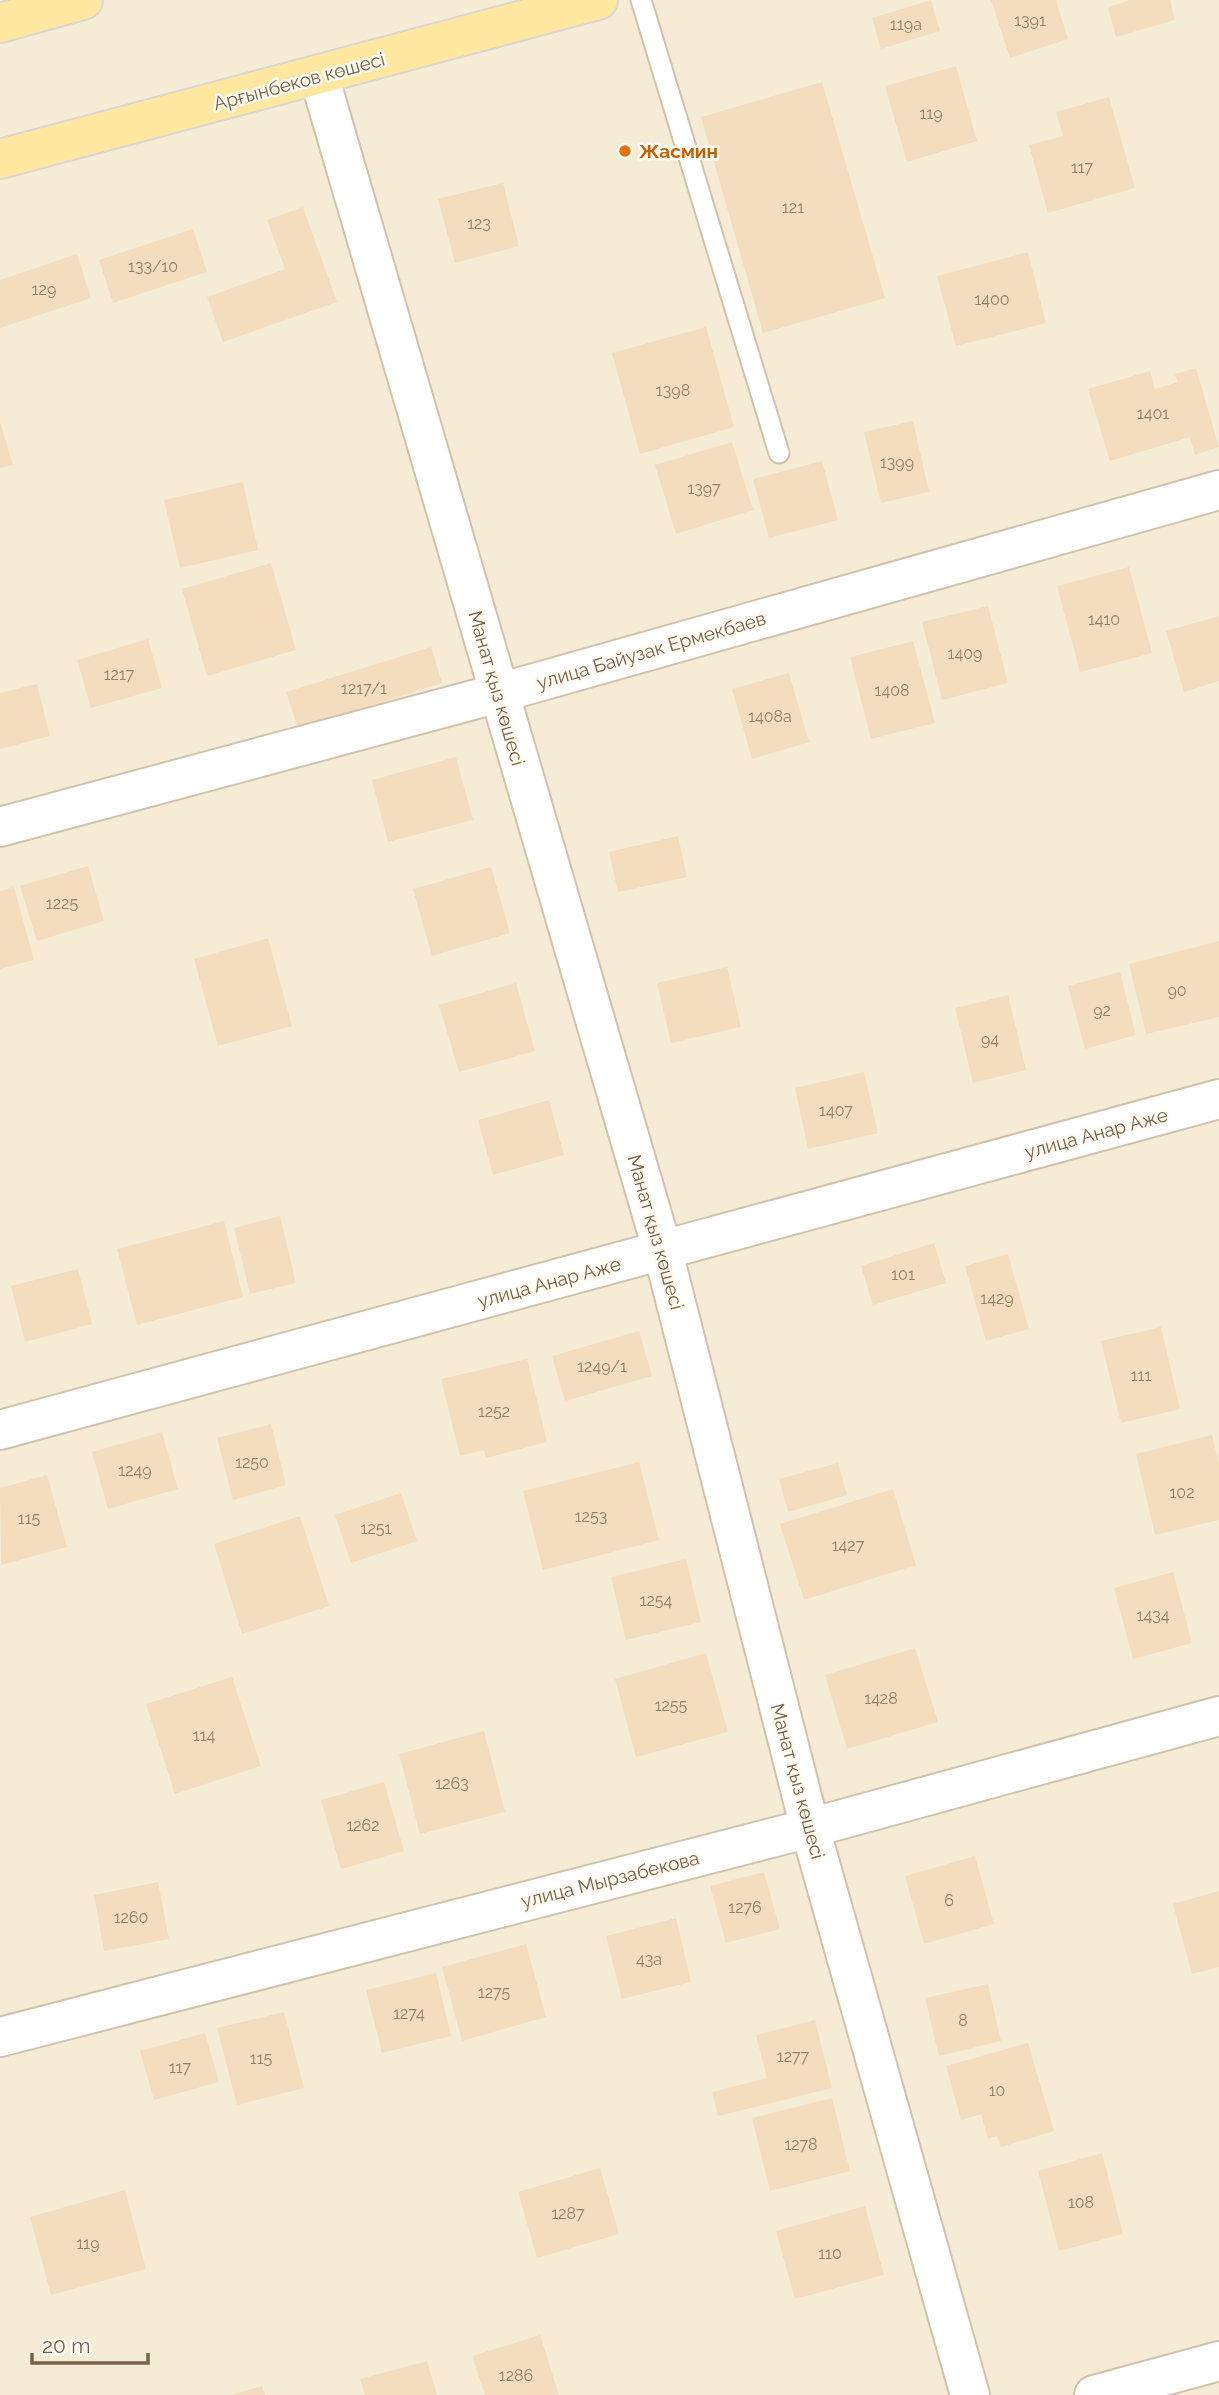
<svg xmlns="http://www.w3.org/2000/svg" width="1219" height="2395" viewBox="0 0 1219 2395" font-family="Raleway,sans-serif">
	<rect width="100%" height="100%" fill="#fdf8e8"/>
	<path fill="#f6ecd6" d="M0,0h1219v2395h-1219z"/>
	<path fill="#f4dcbe" d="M931,0l9,31 -59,18 -9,-31z
		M991,0h65l12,39 -58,19z
		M1130,0h40l5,20 -59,17 -8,-30z
		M956,66l21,75 -70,21 -22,-76z
		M822,82l63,216 -122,35 -62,-216z
		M1109,97l26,91 -87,25 -19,-68 34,-9 -7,-24z
		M503,183l16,63 -64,17 -17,-64z
		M303,207l34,95 -114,40 -16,-45 78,-28 -18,-49z
		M193,229l14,43 -94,31 -14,-43z
		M1028,252l18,71 -90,23 -19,-70z
		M77,254l14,44 -91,30v-48z
		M706,327l28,100 -94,27 -28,-101z
		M1196,368l23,79 -24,8 -5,-18 -80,24 -22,-72 62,-18 5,18 23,-7 -3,-8z
		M913,421l16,71 -48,11 -17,-71z
		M0,422l13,43 -13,3z
		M732,442l21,68 -77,24 -21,-69z
		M822,461l16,59 -69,18 -16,-59z
		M243,482l15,68 -78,18 -16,-68z
		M271,563l25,87 -89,26 -25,-87z
		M1129,567l23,86 -72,19 -23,-86z
		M988,606l20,77 -66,17 -20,-78z
		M1219,616v65l-35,11 -18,-61z
		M148,639l14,49 -71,20 -14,-48z
		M913,641l22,82 -64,16 -21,-82z
		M431,647l11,36 -144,45 -12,-36z
		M789,673l20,69 -57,17 -20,-70z
		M37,684l13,52 -50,13v-56z
		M456,757l17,63 -85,22 -16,-62z
		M678,836l9,41 -69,15 -9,-40z
		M88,866l16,55 -67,20 -17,-55z
		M491,867l19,66 -78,23 -19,-67z
		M14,887l20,73 -34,9v-78z
		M268,938l24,88 -74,20 -24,-87z
		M1219,941v76l-73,17 -17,-70z
		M727,967l14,60 -70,16 -14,-60z
		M1120,972l16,63 -51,14 -17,-63z
		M516,983l19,68 -76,21 -20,-67z
		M1008,995l18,75 -53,13 -18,-75z
		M864,1072l14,61 -70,16 -13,-61z
		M549,1100l15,55 -71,20 -15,-55z
		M280,1216l16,67 -46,11 -16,-66z
		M224,1221l19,76 -106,28 -20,-76z
		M934,1243l12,40 -73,22 -12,-39z
		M1008,1254l21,75 -43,12 -21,-75z
		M78,1269l14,55 -67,18 -14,-56z
		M1161,1327l19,82 -59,14 -20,-82z
		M639,1331l13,45 -87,25 -13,-45z
		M527,1359l20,83 -61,16 -2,-8 -24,6 -19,-77z
		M271,1424l15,61 -53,15 -16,-62z
		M162,1432l16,57 -70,20 -16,-57z
		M1212,1435l7,28v57l-64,15 -19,-81z
		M639,1462l20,78 -116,30 -20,-79z
		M838,1463l9,32 -59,17 -9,-33z
		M47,1475l20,72 -66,18 -1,-77z
		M893,1489l23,76 -112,35 -24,-76z
		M401,1493l16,48 -66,22 -16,-48z
		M300,1516l29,90 -87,28 -28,-90z
		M686,1559l15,63 -75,18 -15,-63z
		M1173,1572l19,71 -59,16 -19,-71z
		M915,1648l23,74 -91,27 -22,-74z
		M706,1653l22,79 -92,25 -21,-78z
		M232,1677l29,89 -86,28 -29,-90z
		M484,1731l21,81 -85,22 -21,-80z
		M384,1782l20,69 -63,18 -20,-69z
		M975,1856l19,68 -70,20 -19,-68z
		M764,1872l16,57 -54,14 -16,-57z
		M158,1882l11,57 -65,12 -10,-56z
		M1219,1891v76l-27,7 -19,-70z
		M676,1918l15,64 -69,17 -16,-63z
		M526,1944l20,73 -84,24 -20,-74z
		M436,1973l15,63 -69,17 -16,-63z
		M988,1984l13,57 -62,15 -14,-58z
		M284,2012l20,76 -67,17 -20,-77z
		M815,2020l17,68 -114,28 -6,-24 55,-14 -11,-43z
		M205,2033l14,49 -65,18 -14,-49z
		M1028,2043l26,88 -53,16 -4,-11 -9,3 -7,-25 -20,6 -15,-54z
		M832,2098l18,73 -80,20 -18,-73z
		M1102,2153l21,81 -64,17 -21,-80z
		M600,2168l19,66 -82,24 -19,-66z
		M125,2190l21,79 -95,26 -21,-78z
		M865,2206l19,69 -89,24 -19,-68z
		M540,2335l19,60h-74l-13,-39z
		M427,2361l10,34h-72l-5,-16z
		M262,2386l3,9h-31v-1z"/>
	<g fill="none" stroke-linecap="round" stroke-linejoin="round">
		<g stroke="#d0c2ac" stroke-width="23">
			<path id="lane" d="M641,0l138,453"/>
		</g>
		<g stroke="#d0c2ac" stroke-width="42">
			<path id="street" d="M319,76l344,1176 147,576 160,567
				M0,827l499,-134 720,-203
				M0,1430l1219,-331
				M0,2037l810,-209 409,-112
				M1094,2395l125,-34"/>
		</g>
		<g stroke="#dcd6d0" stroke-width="42">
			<path id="primary" d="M0,23l83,-23
				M0,159l598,-159"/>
		</g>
		<use href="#lane" stroke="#fff" stroke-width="19"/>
		<use href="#street" stroke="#fff" stroke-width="38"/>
		<use href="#primary" stroke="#fee89f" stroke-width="38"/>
	</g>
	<circle fill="#e8710a" stroke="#fffbf0" stroke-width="2.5" cx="625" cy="151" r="7"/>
	<g text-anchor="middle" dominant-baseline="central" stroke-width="5" stroke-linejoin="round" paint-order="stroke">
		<g font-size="16" fill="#988067">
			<text x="1030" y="20">1391</text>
			<text x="906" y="24">119а</text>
			<text x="931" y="113">119</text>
			<text x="1082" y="167">117</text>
			<text x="793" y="207">121</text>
			<text x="479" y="223">123</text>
			<text x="153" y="266">133/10</text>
			<text x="44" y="289">129</text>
			<text x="992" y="299">1400</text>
			<text x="673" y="390">1398</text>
			<text x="1153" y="413">1401</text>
			<text x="897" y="462">1399</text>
			<text x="704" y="488">1397</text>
			<text x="1104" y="619">1410</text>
			<text x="965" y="653">1409</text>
			<text x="119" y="674">1217</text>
			<text x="364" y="688">1217/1</text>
			<text x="892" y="690">1408</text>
			<text x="770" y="716">1408а</text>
			<text x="62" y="903">1225</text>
			<text x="1177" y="990">90</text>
			<text x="1102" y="1010">92</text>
			<text x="990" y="1039">94</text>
			<text x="836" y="1110">1407</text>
			<text x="903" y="1274">101</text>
			<text x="997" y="1298">1429</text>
			<text x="602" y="1366">1249/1</text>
			<text x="1141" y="1375">111</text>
			<text x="494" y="1411">1252</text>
			<text x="252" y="1462">1250</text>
			<text x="135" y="1470">1249</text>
			<text x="1182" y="1492">102</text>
			<text x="591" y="1516">1253</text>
			<text x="29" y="1518">115</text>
			<text x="376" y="1528">1251</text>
			<text x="848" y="1545">1427</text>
			<text x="656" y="1600">1254</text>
			<text x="1153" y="1615">1434</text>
			<text x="881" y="1698">1428</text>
			<text x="671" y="1705">1255</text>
			<text x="204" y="1735">114</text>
			<text x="452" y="1783">1263</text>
			<text x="363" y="1825">1262</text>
			<text x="949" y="1900">6</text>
			<text x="745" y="1907">1276</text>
			<text x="131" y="1917">1260</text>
			<text x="649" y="1959">43а</text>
			<text x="494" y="1992">1275</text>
			<text x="409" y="2013">1274</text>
			<text x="963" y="2020">8</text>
			<text x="793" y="2056">1277</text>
			<text x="261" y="2058">115</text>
			<text x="180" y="2067">117</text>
			<text x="997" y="2090">10</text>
			<text x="801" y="2144">1278</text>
			<text x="1081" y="2202">108</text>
			<text x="568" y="2213">1287</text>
			<text x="88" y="2243">119</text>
			<text x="830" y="2253">110</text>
			<text x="516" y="2375">1286</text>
		</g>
		<g font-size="19" fill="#79624a" stroke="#fffbf0">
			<text transform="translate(299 81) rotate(-15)">Арғынбеков көшесі</text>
			<text transform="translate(651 650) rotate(-16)">улица Байузак Ермекбаев</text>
			<text transform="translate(497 688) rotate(74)">Манат қыз көшесі</text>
			<text transform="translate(1096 1133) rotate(-15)">улица Анар Аже</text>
			<text transform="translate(656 1232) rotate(74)">Манат қыз көшесі</text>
			<text transform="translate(549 1282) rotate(-15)">улица Анар Аже</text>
			<text transform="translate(798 1781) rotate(75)">Манат қыз көшесі</text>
			<text transform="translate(610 1879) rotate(-14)">улица Мырзабекова</text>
		</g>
		<g font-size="19" font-weight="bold" fill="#c56008" stroke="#fffbf0" text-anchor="start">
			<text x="639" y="151">Жасмин</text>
		</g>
	</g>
	<path d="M32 2353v10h116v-10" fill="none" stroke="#79624a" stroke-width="3.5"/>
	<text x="42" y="2353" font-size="21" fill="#79624a" stroke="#fffbf0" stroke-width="5" paint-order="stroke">20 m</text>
</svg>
